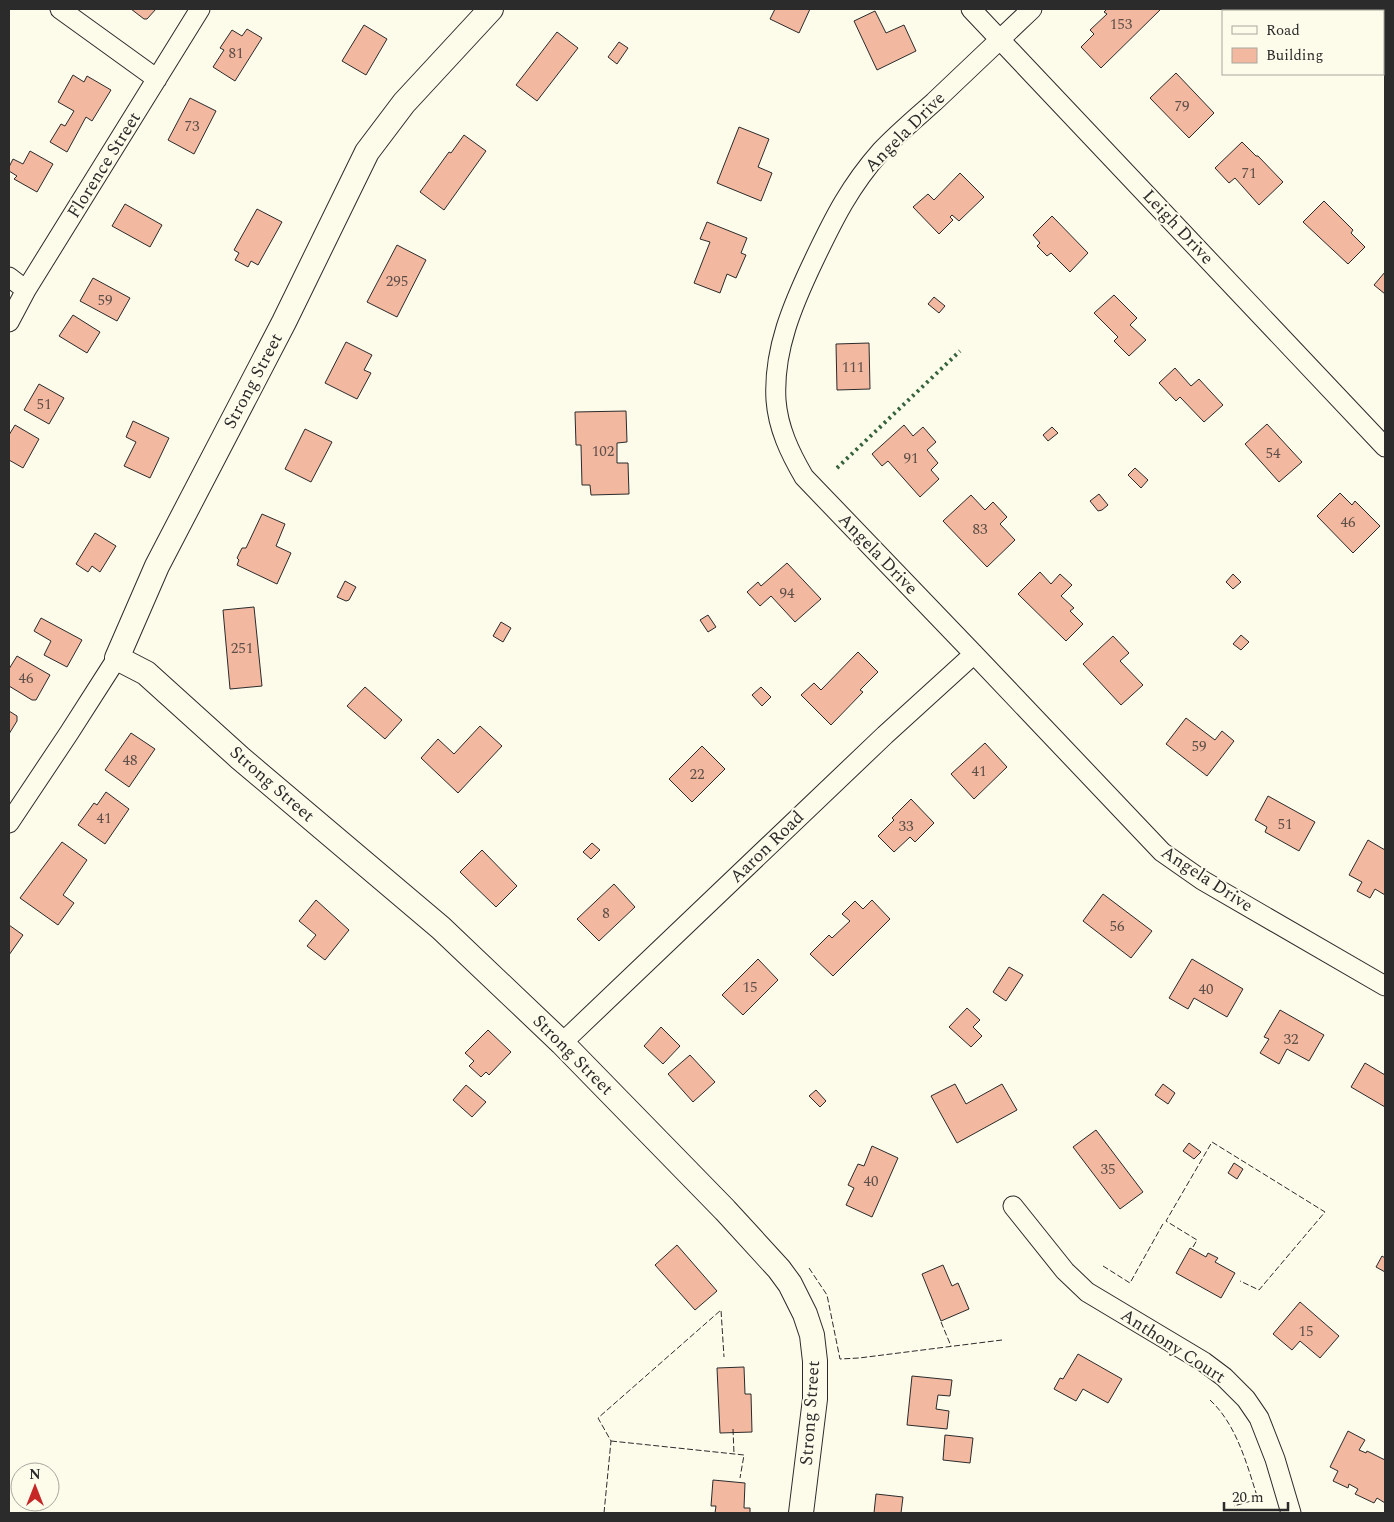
<svg xmlns="http://www.w3.org/2000/svg" width="1394" height="1522" viewBox="0 0 1394 1522" font-family="Spectral,serif">
	<rect width="100%" height="100%" fill="#fdfbea"/>
	<path fill="#f2b8a0" stroke="#2b2b2b" d="M131,9h25l-9,10h-3z
		M775,9h35l-11,24 -29,-14z
		M1107,9h54l-60,59 -20,-21 13,-13 -4,-4 17,-16 -3,-2z
		M875,11l11,22 18,-8 12,26 -39,19 -23,-49z
		M364,25l23,14 -21,36 -24,-14z
		M247,29l15,9 -27,43 -22,-14 11,-17 -4,-2 12,-18 10,6z
		M557,32l21,16 -41,53 -21,-16z
		M619,42l9,6 -11,16 -9,-7z
		M1176,73l38,40 -25,25 -39,-40z
		M73,75l11,7 3,-6 24,14 -19,31 -6,-4 -19,35 -17,-10 11,-18 4,2 9,-15 -16,-9z
		M190,98l26,13 -22,43 -26,-14z
		M739,127l30,12 -11,28 14,6 -11,28 -44,-18z
		M464,135l22,16 -42,59 -24,-18 29,-40 2,1z
		M1242,142l14,14h2l25,26 -24,23 -24,-27 -6,5 -14,-15z
		M30,151l23,13 -16,28 -23,-13 3,-3 -8,-5v-4l4,-8 10,5z
		M960,173l24,24 -25,24 -7,-6 -2,2 3,3 -14,14 -26,-27 15,-13 6,6z
		M1324,201l29,29 -2,3 14,14 -17,17 -45,-42z
		M125,204l37,21 -12,22 -38,-21z
		M257,209l25,13 -24,43 -7,-4 -3,6 -13,-7 4,-7 -5,-3z
		M1052,216l36,37 -18,19 -19,-19 -4,3 -10,-10 3,-3 -7,-8z
		M707,222l40,16 -6,15 5,2 -10,23 -9,-4 -7,19 -26,-10 16,-41 -10,-3z
		M397,245l29,15 -29,57 -30,-15z
		M1385,272v22l-11,-9z
		M93,278l37,20 -13,23 -37,-20z
		M1114,295l23,23 -7,7 16,15 -17,16 -15,-15 4,-4 -24,-24z
		M934,297l11,9 -6,7 -11,-9z
		M73,315l27,17 -13,21 -28,-17z
		M346,342l26,13 -8,15 7,3 -14,26 -32,-16z
		M869,343l1,46 -33,1 -1,-46z
		M1175,368l16,18 8,-7 24,26 -19,17 -24,-25 -4,4 -17,-18z
		M39,384l25,14 -15,26 -25,-14z
		M626,411l1,31 -10,1v20h11l1,31 -38,1 -1,-10h-8l-1,-40h-5l-1,-33z
		M133,421l36,17 -19,40 -26,-12 12,-24 -10,-5z
		M1267,424l35,38 -23,20 -34,-38z
		M15,425l24,14 -16,29 -14,-8v-25z
		M904,425l9,11 10,-9 13,15 -9,8 11,13 -7,7 8,9 -19,18 -32,-36 -6,5 -10,-12z
		M1052,427l6,6 -10,8 -5,-6z
		M305,429l27,13 -21,40 -26,-13z
		M1135,468l13,12 -7,8 -13,-13z
		M1340,493l12,12 3,-4 25,25 -27,27 -36,-37z
		M1099,494l9,11 -6,5 -4,1 -8,-10z
		M971,495l14,15 8,-8 14,15 -7,7 15,16 -28,27 -44,-46z
		M262,514l23,10 -9,22 15,7 -14,31 -40,-19 2,-5 -2,-2 5,-10h4z
		M95,533l21,13 -16,26 -8,-6 -4,6 -12,-8z
		M787,563l34,36 -26,23 -24,-26 -11,10 -13,-14 11,-10 3,4z
		M1040,572l11,12 9,-10 12,11 -11,11 13,12 -4,3 13,13 -17,17 -48,-47z
		M1233,574l8,8 -8,7 -7,-7z
		M345,581l11,6 -7,13 -3,1 -9,-4z
		M254,607l8,79 -32,3 -7,-79z
		M708,615l8,12 -8,5 -8,-12z
		M41,618l41,22 -15,27 -23,-12 7,-14 -17,-10z
		M501,622l10,6 -8,14 -10,-6z
		M1241,635l8,7 -8,8 -8,-6z
		M1113,636l16,17 -9,8 23,24 -22,20 -38,-41z
		M858,652l20,20 -18,18 3,2 -32,33 -30,-30 13,-12 7,7z
		M17,656l33,19 -14,25h-4l-23,-14v-17z
		M365,687l37,33 -17,19 -38,-33z
		M761,687l10,10 -9,9 -10,-11z
		M9,711l8,5v5l-8,13z
		M1186,718l29,22 7,-9 12,10 -27,35 -41,-32z
		M480,726l22,20 -44,47 -37,-35 17,-19 16,15z
		M131,733l24,16 -26,38 -24,-17z
		M985,743l22,24 -33,32 -23,-25z
		M702,746l23,23 -33,33 -23,-23z
		M106,792l23,17 -24,35 -27,-19 16,-22 3,2z
		M1268,796l47,26 -16,29 -34,-19 2,-5 -12,-7z
		M911,799l23,24 -19,19 -5,-5 -16,15 -16,-16 16,-16 -2,-2z
		M1368,840l17,10v45l-10,-6 -5,9 -13,-7 5,-9 -13,-7z
		M62,842l25,18 -24,35 11,8 -16,22 -38,-27z
		M592,843l8,7 -9,9 -8,-7z
		M482,850l35,36 -21,21 -36,-35z
		M614,884l21,23 -36,34 -22,-22z
		M1103,894l49,37 -21,27 -48,-37z
		M316,900l33,30 -24,30 -18,-14 9,-11 -17,-14z
		M872,900l18,19 -57,57 -23,-22 19,-19 3,3 18,-17 -8,-7 13,-13 8,8z
		M9,925l14,10 -14,20z
		M758,959l20,21 -35,35 -21,-20z
		M1192,959l51,30 -16,28 -33,-19 -6,11 -19,-11z
		M1009,967l14,8 -17,26 -13,-9z
		M967,1008l13,12 -7,7 9,9 -11,11 -22,-20z
		M1280,1010l44,25 -15,26 -22,-12 -8,15 -19,-11 9,-14 -5,-2z
		M661,1027l19,19 -17,18 -19,-18z
		M488,1030l23,22 -22,23 -3,-3 -5,5 -12,-11 5,-5 -9,-8z
		M690,1055l25,27 -22,20 -25,-28z
		M1365,1063l20,12v32l-34,-20z
		M955,1084l11,20 36,-20 15,26 -60,33 -26,-47z
		M1163,1084l12,9 -7,11 -13,-9z
		M466,1085l20,17 -14,15 -19,-17z
		M816,1090l10,11 -6,6 -11,-11z
		M1096,1130l47,62 -23,17 -47,-62z
		M1189,1143l12,9 -7,7 -11,-8z
		M872,1146l26,12 -26,59 -26,-12 8,-17 -6,-3 10,-21 6,2z
		M1234,1163l9,6 -6,10 -9,-6z
		M677,1245l40,46 -22,19 -40,-45z
		M1190,1248l16,9 2,-4 10,5 -3,4 20,11 -14,25 -45,-25z
		M1382,1256l3,2v14l-9,-5z
		M943,1265l9,21 6,-3 11,26 -28,12 -19,-47z
		M1300,1302l39,34 -19,22 -20,-17 -8,9 -19,-16z
		M1078,1354l44,25 -14,24 -25,-14 -7,12 -22,-12 6,-11 3,1z
		M744,1367l1,27h6l1,38 -32,1 -3,-65z
		M912,1376l40,4 -2,16 -12,-1 -2,14 13,2 -2,18 -40,-4z
		M1348,1431l17,9 -6,10 7,3 1,-2 18,9v43l-8,-5 -3,5 -19,-9 3,-5 -9,-5 -1,4 -15,-7 5,-10 -8,-4z
		M945,1435l28,3 -3,25 -27,-3z
		M713,1480l32,3 -1,25h6v5h-35l1,-7h-5z
		M876,1494l27,3 -2,16h-27z"/>
	<g fill="none" stroke-linecap="round" stroke-linejoin="round">
		<g stroke="#2b2b2b" stroke-width="21">
			<path id="minor" d="M60,9l97,70
				M971,9l414,438
				M1032,9c-33,31 -65,62 -98,93 -18,16 -37,32 -53,49 -31,35 -47,67 -67,109 -21,44 -41,90 -38,140 2,28 14,53 28,77l170,177 188,198 40,28 183,106
				M9,277l17,13
				M9,322l17,-32 174,-281
				M9,823l60,-90 48,-75
				M562,1043l323,-308 89,-81
				M1013,1206l52,65 22,21 117,70 20,15 22,22 13,19 16,41 16,54"/>
		</g>
		<g stroke="#2b2b2b" stroke-width="26">
			<path id="tertiary" d="M491,9l-87,94 -37,49 -83,170 -127,244 -40,92 29,15 94,85 201,170 121,115 163,167 54,59 11,15 15,30 7,21 3,26v38l-14,114"/>
		</g>
		<use href="#minor" stroke="#fdfbea" stroke-width="19"/>
		<use href="#tertiary" stroke="#fdfbea" stroke-width="24"/>
		<path stroke="#34623c" stroke-width="4" stroke-dasharray="2.5 4" stroke-linecap="butt" d="M837,468l123,-117"/>
		<path stroke="#2b2b2b" stroke-width="1" stroke-dasharray="6 2.5" stroke-linecap="butt" d="M1193,1247l4,-7 -31,-19 46,-79 113,70 -66,78 -19,-9
			M1103,1266l27,17 34,-61
			M809,1268l18,27 13,64 19,-1 143,-18
			M941,1322l10,24
			M1210,1400c27,25 37,65 48,99l-24,7
			M733,1429l1,25
			M611,1441l133,14 -4,23
			M604,1513l7,-72 -13,-23 123,-108 3,47"/>
	</g>
	<g text-anchor="middle" dominant-baseline="central" stroke-width="4" stroke-linejoin="round" paint-order="stroke">
		<g font-size="15" fill="#5d4e48">
			<text x="1121" y="24">153</text>
			<text x="236" y="53">81</text>
			<text x="1182" y="106">79</text>
			<text x="192" y="126">73</text>
			<text x="1249" y="173">71</text>
			<text x="397" y="281">295</text>
			<text x="105" y="300">59</text>
			<text x="853" y="367">111</text>
			<text x="44" y="404">51</text>
			<text x="603" y="451">102</text>
			<text x="1273" y="453">54</text>
			<text x="911" y="458">91</text>
			<text x="1348" y="522">46</text>
			<text x="980" y="529">83</text>
			<text x="787" y="593">94</text>
			<text x="242" y="648">251</text>
			<text x="26" y="678">46</text>
			<text x="1199" y="746">59</text>
			<text x="130" y="760">48</text>
			<text x="979" y="771">41</text>
			<text x="697" y="774">22</text>
			<text x="104" y="818">41</text>
			<text x="1285" y="824">51</text>
			<text x="906" y="826">33</text>
			<text x="606" y="913">8</text>
			<text x="1117" y="926">56</text>
			<text x="750" y="987">15</text>
			<text x="1206" y="989">40</text>
			<text x="1291" y="1039">32</text>
			<text x="1108" y="1169">35</text>
			<text x="871" y="1181">40</text>
			<text x="1306" y="1331">15</text>
		</g>
		<g font-size="18" fill="#2b2b2b" stroke="#fdfbea">
			<text transform="translate(905 132) rotate(-45)">Angela Drive</text>
			<text transform="translate(104 165) rotate(-58)">Florence Street</text>
			<text transform="translate(1178 227) rotate(47)">Leigh Drive</text>
			<text transform="translate(253 381) rotate(-62)">Strong Street</text>
			<text transform="translate(878 554) rotate(46)">Angela Drive</text>
			<text transform="translate(272 784) rotate(41)">Strong Street</text>
			<text transform="translate(767 847) rotate(-44)">Aaron Road</text>
			<text transform="translate(1207 879) rotate(33)">Angela Drive</text>
			<text transform="translate(573 1055) rotate(45)">Strong Street</text>
			<text transform="translate(1173 1346) rotate(33)">Anthony Court</text>
			<text transform="translate(810 1413) rotate(-86)">Strong Street</text>
		</g>
	</g>
	<rect width="1394" height="1522" fill="none" stroke="#2b2b2b" stroke-width="20"/>
	<rect x="1222" y="10" width="162" height="65" fill="#fdfbea" stroke="#a9a89e"/>
	<rect x="1232" y="26" width="25" height="8" fill="#fdfbea" stroke="#a9a89e"/>
	<text x="1266" y="35" font-size="15" fill="#2b2b2b">Road</text>
	<rect x="1232" y="48" width="25" height="15" fill="#f2b8a0" stroke="#a9a89e"/>
	<text x="1266" y="60" font-size="15" fill="#2b2b2b">Building</text>
	<g transform="translate(35 1487)"><circle r="24" fill="#fdfbea" stroke="#a9a89e"/>
	<path d="M0-4L9 19L0 12L-9 19Z" fill="#c62828"/>
	<text y="-8" font-size="14" font-weight="bold" text-anchor="middle" fill="#2b2b2b">N</text>
	</g>
	<path d="M1224 1502v8h64v-8" fill="none" stroke="#2b2b2b" stroke-width="2.5"/>
	<text x="1232" y="1502" font-size="15" fill="#2b2b2b" stroke="#fdfbea" stroke-width="4" paint-order="stroke">20 m</text>
</svg>
